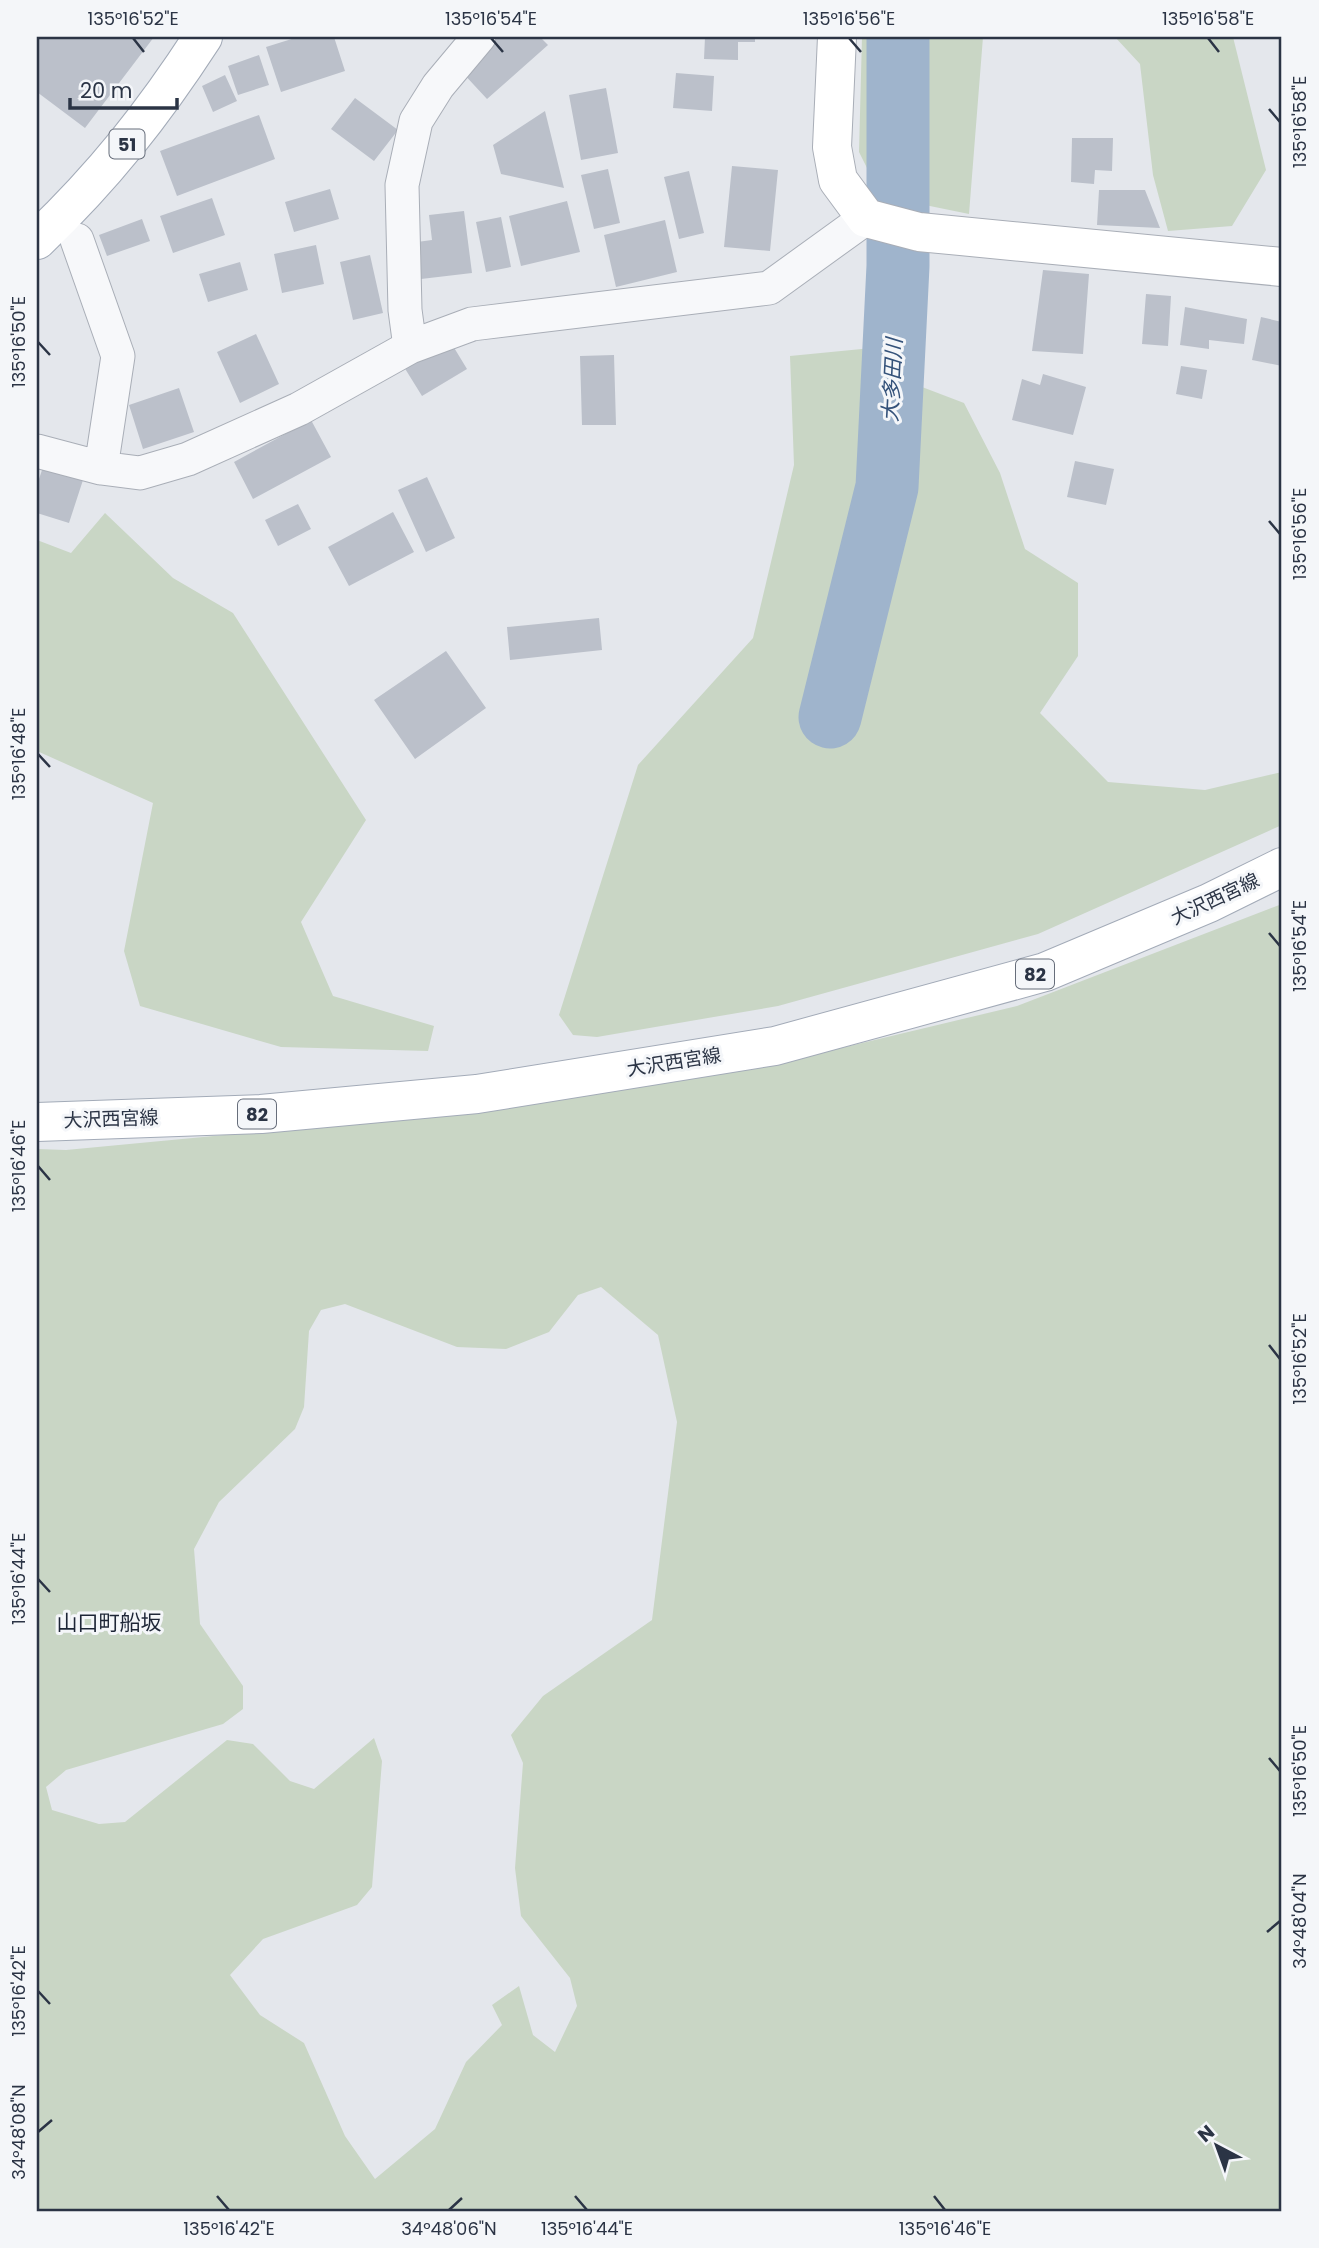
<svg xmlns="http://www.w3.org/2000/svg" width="1319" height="2248" viewBox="0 0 1319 2248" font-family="Poppins,'Noto Sans JP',sans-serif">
	<rect width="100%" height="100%" fill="#e4e7ec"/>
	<path fill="#c9d6c5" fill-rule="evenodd" d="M862,37h121l-14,177 -88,-18 -22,-44z
		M1115,37h118l33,133 -34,56 -64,5 -15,-56 -13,-111z
		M872,348l50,39 42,16 36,70 25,76 53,34v73l-38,57 68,69 97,8 77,-18v53l-244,109 -260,72 -181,31 -24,-2 -14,-20 79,-250 115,-127 41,-173 -4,-109z
		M105,513l68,65 60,35 133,207 -65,102 32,74 101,30 -6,25 -147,-4 -141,-41 -16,-55 29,-148 -116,-52v-211l34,13z
		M1282,904v1307h-1245v-1062l29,1 409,-39 362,-62 180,-43zM601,1287l57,48 19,87 -25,198 -109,76 -32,39 12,28 -8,105 6,48 49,62 7,28 -22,46 -22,-17 -14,-49 -27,19 10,20 -36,37 -31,67 -60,50 -30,-43 -41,-93 -44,-28 -30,-40 33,-36 94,-34 15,-18 10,-126 -8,-23 -60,51 -24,-8 -37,-37 -26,-4 -102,82 -26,2 -47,-14 -6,-23 20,-17 157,-46 20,-15v-23l-43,-62 -6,-75 25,-47 76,-73 9,-22 5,-76 12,-21 24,-6 112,43 49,2 43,-17 29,-37z"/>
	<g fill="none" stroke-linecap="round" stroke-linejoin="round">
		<path stroke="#9fb4cc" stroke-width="63" d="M830,717l57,-230 11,-221v-229"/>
	</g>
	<path fill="#bbc0ca" d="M37,37h117l-69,91 -48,-36z
		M298,37h36l11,34 -64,21 -15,-45z
		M499,37h41l8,8 -61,54 -26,-28z
		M705,37h50v5h-17v18l-34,-1z
		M259,55l10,30 -31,10 -10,-29z
		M676,73l38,3 -2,35 -39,-3z
		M225,75l12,26 -24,11 -11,-26z
		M606,88l12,65 -37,7 -12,-65z
		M355,98l43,32 -24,31 -43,-32z
		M545,111l19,77 -63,-14 -8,-29z
		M259,115l16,44 -98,37 -17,-45z
		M1072,138h41l-1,33 -17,-1 -1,14 -23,-2z
		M732,166l46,4 -8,81 -46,-4z
		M608,169l12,54 -26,6 -13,-54z
		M689,171l15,62 -25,6 -15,-62z
		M330,189l9,30 -45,13 -9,-30z
		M1099,190h46l15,38 -63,-3z
		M212,198l13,37 -52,18 -13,-37z
		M567,201l13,51 -59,14 -12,-50z
		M464,211l8,62 -51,6 -4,-37 15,-2 -3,-25z
		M501,217l10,50 -25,5 -10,-50z
		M142,219l8,22 -43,15 -8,-21z
		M665,220l12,52 -61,15 -12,-52z
		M316,245l8,39 -42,9 -8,-39z
		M370,255l13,58 -30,7 -13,-58z
		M240,262l8,28 -40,12 -9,-28z
		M1043,270l46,4 -6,80 -51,-3z
		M1146,294l25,2 -3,50 -26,-2z
		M1185,307l62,12 -3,25 -35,-4v9l-29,-4z
		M1261,317l21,5v44l-30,-6z
		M256,334l23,50 -39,19 -23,-51z
		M450,341l17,28 -45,27 -18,-29z
		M614,355l2,70h-34l-2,-69z
		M1181,366l26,4 -5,29 -26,-5z
		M1043,374l43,13 -13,48 -61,-15 10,-41 18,6z
		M179,388l15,44 -51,17 -14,-44z
		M311,420l20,37 -78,42 -19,-37z
		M1075,461l39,8 -8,36 -39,-8z
		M43,467l40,13 -14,43 -32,-10v-28z
		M427,477l28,61 -29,14 -28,-62z
		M298,504l13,25 -33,17 -13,-26z
		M393,512l21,40 -65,34 -21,-39z
		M599,618l3,32 -92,10 -3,-33z
		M446,651l40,57 -71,51 -41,-59z"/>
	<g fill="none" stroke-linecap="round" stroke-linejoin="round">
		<g stroke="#a9aeb7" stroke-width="35">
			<path id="street" d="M77,240l41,116 -17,112
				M410,347l-5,-37 -3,-125 14,-64 22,-35 41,-49
				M37,451l64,17 39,5 48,-14 111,-50 111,-62 62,-23 297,-36 97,-70"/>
		</g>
		<g stroke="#a9aeb7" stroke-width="40">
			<path id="secondary" d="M837,37l-5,110 6,33 28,38 53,14 363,35"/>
		</g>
		<g stroke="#a3abb8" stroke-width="40">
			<path id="primary" d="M37,240c67,-64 116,-126 166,-203
				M37,1122l224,-8 216,-20 298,-48 270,-74 164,-69 73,-36"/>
		</g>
		<use href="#street" stroke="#f7f8fa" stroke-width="33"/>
		<use href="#secondary" stroke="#fff" stroke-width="38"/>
		<use href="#primary" stroke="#fff" stroke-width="38"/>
	</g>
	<path fill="none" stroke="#2b3445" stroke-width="2.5" d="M133,38l11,14M491,38l12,14M849,38l12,14M1208,38l11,14M1269,109l11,13M38,342l12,13M1269,521l11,13M38,754l12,13M1269,933l11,13M38,1166l12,14M1269,1345l11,14M38,1579l12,13M1269,1758l11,13M1267,1932l13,-11M38,1991l12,13M38,2132l14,-12M217,2196l12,14M575,2196l12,14M934,2196l11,14M449,2210l13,-12"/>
	<g text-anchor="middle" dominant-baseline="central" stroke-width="6" stroke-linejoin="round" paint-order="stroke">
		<g fill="#f4f6f9" stroke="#676e7b" stroke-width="2">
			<rect x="109.5" y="129.5" width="35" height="29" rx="5"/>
			<rect x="1016" y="959.5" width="38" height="29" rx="5"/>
			<rect x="238" y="1099.5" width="38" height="29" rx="5"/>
		</g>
		<g font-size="18" font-weight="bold" fill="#2b3445">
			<text x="127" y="144">51</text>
			<text x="1035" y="974">82</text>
			<text x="257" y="1114">82</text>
		</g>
		<g font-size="19" fill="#2b3445" stroke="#f4f6f9">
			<text transform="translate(1215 899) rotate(-25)">大沢西宮線</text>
			<text transform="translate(674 1062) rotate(-9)">大沢西宮線</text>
			<text transform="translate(111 1119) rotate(-2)">大沢西宮線</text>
		</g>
		<g font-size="21" font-style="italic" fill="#34527a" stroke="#f4f6f9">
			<text transform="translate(892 380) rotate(-87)">大多田川</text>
		</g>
		<g font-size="21" fill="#1d2536" stroke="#f4f6f9">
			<text x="109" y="1622">山口町船坂</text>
		</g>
	</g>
	<rect width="1319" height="2248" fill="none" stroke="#f4f6f9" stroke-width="77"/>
	<g transform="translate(1217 2146) rotate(319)" stroke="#f4f6f9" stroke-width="5" paint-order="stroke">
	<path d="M0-5L12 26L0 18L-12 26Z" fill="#2b3445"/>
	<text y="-10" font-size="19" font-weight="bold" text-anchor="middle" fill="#2b3445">N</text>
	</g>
	<path d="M70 98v10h107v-10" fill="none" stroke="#2b3445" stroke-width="3.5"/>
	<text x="80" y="98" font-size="21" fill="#2b3445" stroke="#f4f6f9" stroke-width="5" paint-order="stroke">20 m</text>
	<rect x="38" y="38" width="1242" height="2172" fill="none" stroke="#2b3445" stroke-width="2.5"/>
	<g font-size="18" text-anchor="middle" fill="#2b3445">
		<text x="133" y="25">135°16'52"E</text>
		<text x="491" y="25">135°16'54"E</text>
		<text x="849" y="25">135°16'56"E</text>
		<text x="1208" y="25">135°16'58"E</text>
		<text transform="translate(1300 122) rotate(-90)" y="6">135°16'58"E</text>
		<text transform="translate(19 342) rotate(-90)" y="6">135°16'50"E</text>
		<text transform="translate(1300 534) rotate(-90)" y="6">135°16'56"E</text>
		<text transform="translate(19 754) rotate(-90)" y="6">135°16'48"E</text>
		<text transform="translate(1300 946) rotate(-90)" y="6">135°16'54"E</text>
		<text transform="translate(19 1166) rotate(-90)" y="6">135°16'46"E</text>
		<text transform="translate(1300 1359) rotate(-90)" y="6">135°16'52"E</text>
		<text transform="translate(19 1579) rotate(-90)" y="6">135°16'44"E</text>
		<text transform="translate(1300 1771) rotate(-90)" y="6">135°16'50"E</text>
		<text transform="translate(1300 1921) rotate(-90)" y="6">34°48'04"N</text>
		<text transform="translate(19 1991) rotate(-90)" y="6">135°16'42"E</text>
		<text transform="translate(19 2132) rotate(-90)" y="6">34°48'08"N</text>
		<text x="229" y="2235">135°16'42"E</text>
		<text x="449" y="2235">34°48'06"N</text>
		<text x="587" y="2235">135°16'44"E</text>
		<text x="945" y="2235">135°16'46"E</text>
	</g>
</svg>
